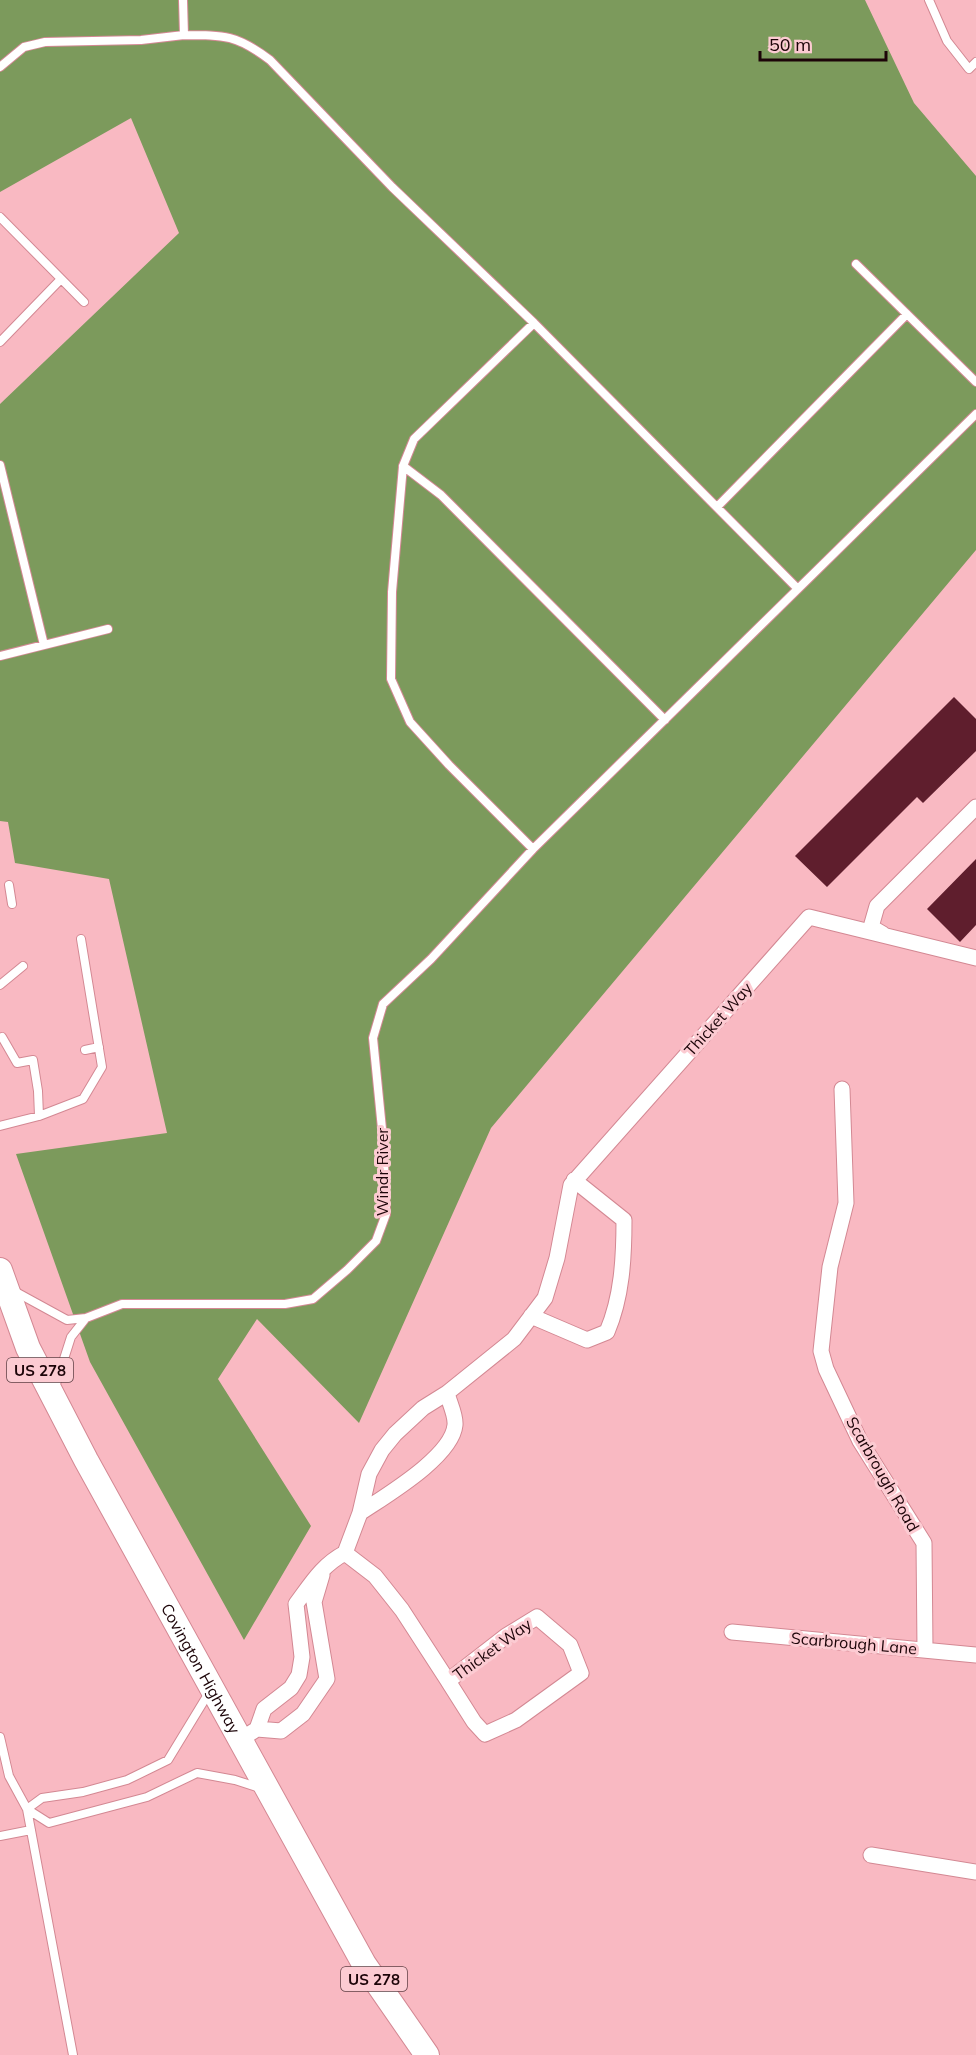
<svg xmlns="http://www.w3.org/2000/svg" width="976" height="2055" viewBox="0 0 976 2055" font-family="Mulish,sans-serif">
	<rect width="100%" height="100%" fill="#f9b9c2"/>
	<path fill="#7c9a5c" d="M0,0h865l49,103 62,73v374l-485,578 -132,295 -102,-104 -39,60 93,147 -67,114 -154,-278 -74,-208 151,-21 -58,-254 -94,-16 -7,-41 -8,-1v-417l179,-171 -48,-115 -131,74z"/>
	<path fill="#5f1e2d" d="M954,697l22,22v32l-53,52 -6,-6 -90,90 -32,-31z
		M976,859v66l-16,17 -33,-33z"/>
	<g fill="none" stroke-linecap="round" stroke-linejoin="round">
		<g stroke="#d38893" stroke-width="10">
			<path id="lane" d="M183,0l1,35c41,0 53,0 86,25l122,127 142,136 263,265
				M929,0l18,41 22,28 7,-7
				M0,67l24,-20 21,-5 96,-2 43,-5
				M0,217l84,85
				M856,264l120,118
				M0,342l61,-63
				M0,465l44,180
				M403,466l38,29 224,225
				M717,507l190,-193
				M0,656l108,-27
				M533,849l-84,-84 -39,-43 -19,-43 1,-87 11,-126 11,-27 120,-116
				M9,885l3,19
				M0,985l23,-19
				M2,1037l15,26 16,-3 5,31 1,25
				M85,1050l14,-3
				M0,1126l39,-10 44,-17 19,-32 -21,-128
				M14,1291l53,29 19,-2 36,-14h163l28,-5 34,-29 29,-29 10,-27 -3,-75 -10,-101 10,-34 48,-45 102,-110 443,-435
				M55,1387l16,-50 15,-19
				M0,1737l9,39 18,33 46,246
				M27,1809l22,14 98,-26 50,-24 38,7 25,8
				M27,1809l15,-11 41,-6 44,-12 41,-20 42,-69
				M0,1836l31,-6"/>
		</g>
		<g stroke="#d38893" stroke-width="17">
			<path id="street" d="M883,934l-12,-7 6,-21 99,-99
				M842,1089l4,114 -16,64 -9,84 5,18 34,72 64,102 1,106
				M531,1316l56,24 20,-8c15,-35 17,-74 17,-112l-50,-40
				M360,1513c25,-17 92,-56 95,-88 1,-10 -6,-23 -8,-32
				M345,1553l30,23 27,34 46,71
				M537,1617l33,28 11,28 -65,47 -31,14 -11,-12 -26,-41 58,-45z
				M732,1632l244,23
				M257,1729l24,2 22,-17 24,-35 -13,-77 8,-27
				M241,1739l16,-10 7,-20 27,-21 8,-13 3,-18 -6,-53c15,-20 26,-39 49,-51l15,-40 9,-39 13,-24 13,-16 28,-26 24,-15 67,-54 31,-41 12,-40 14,-73 238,-268 167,41
				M871,1855l105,17"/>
		</g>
		<g stroke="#d38893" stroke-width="26">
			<g id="primary">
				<path id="s1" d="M0,1270l28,78 58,112 278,504 63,91"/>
			</g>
		</g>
		<use href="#lane" stroke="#fff" stroke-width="8"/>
		<use href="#street" stroke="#fff" stroke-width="15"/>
		<use href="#primary" stroke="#fff" stroke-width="24"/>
	</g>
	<g text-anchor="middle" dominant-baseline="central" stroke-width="6" stroke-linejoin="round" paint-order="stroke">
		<g fill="#fccbd2" stroke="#5f4045" stroke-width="1.5">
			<rect x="7" y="1358" width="66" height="24" rx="4.5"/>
			<rect x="341" y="1967" width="66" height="24" rx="4.5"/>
		</g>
		<g font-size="15" font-weight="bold" fill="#1c0408">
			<text x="40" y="1370">US 278</text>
			<text x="374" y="1979">US 278</text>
		</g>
		<g font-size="16" fill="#1c0408" stroke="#fccbd2">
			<text transform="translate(718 1019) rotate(-48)">Thicket Way</text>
			<text transform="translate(382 1172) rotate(-90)">Windr River</text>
			<text transform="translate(883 1474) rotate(60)">Scarbrough Road</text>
			<text transform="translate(854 1643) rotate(5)">Scarbrough Lane</text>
			<text transform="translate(492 1649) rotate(-36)">Thicket Way</text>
			<text stroke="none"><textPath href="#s1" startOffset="447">Covington Highway</textPath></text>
		</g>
	</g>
	<path d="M760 51v9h126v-9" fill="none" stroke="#1c0408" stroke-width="3"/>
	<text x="769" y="51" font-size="18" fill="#1c0408" stroke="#fccbd2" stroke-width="4.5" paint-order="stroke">50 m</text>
</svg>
